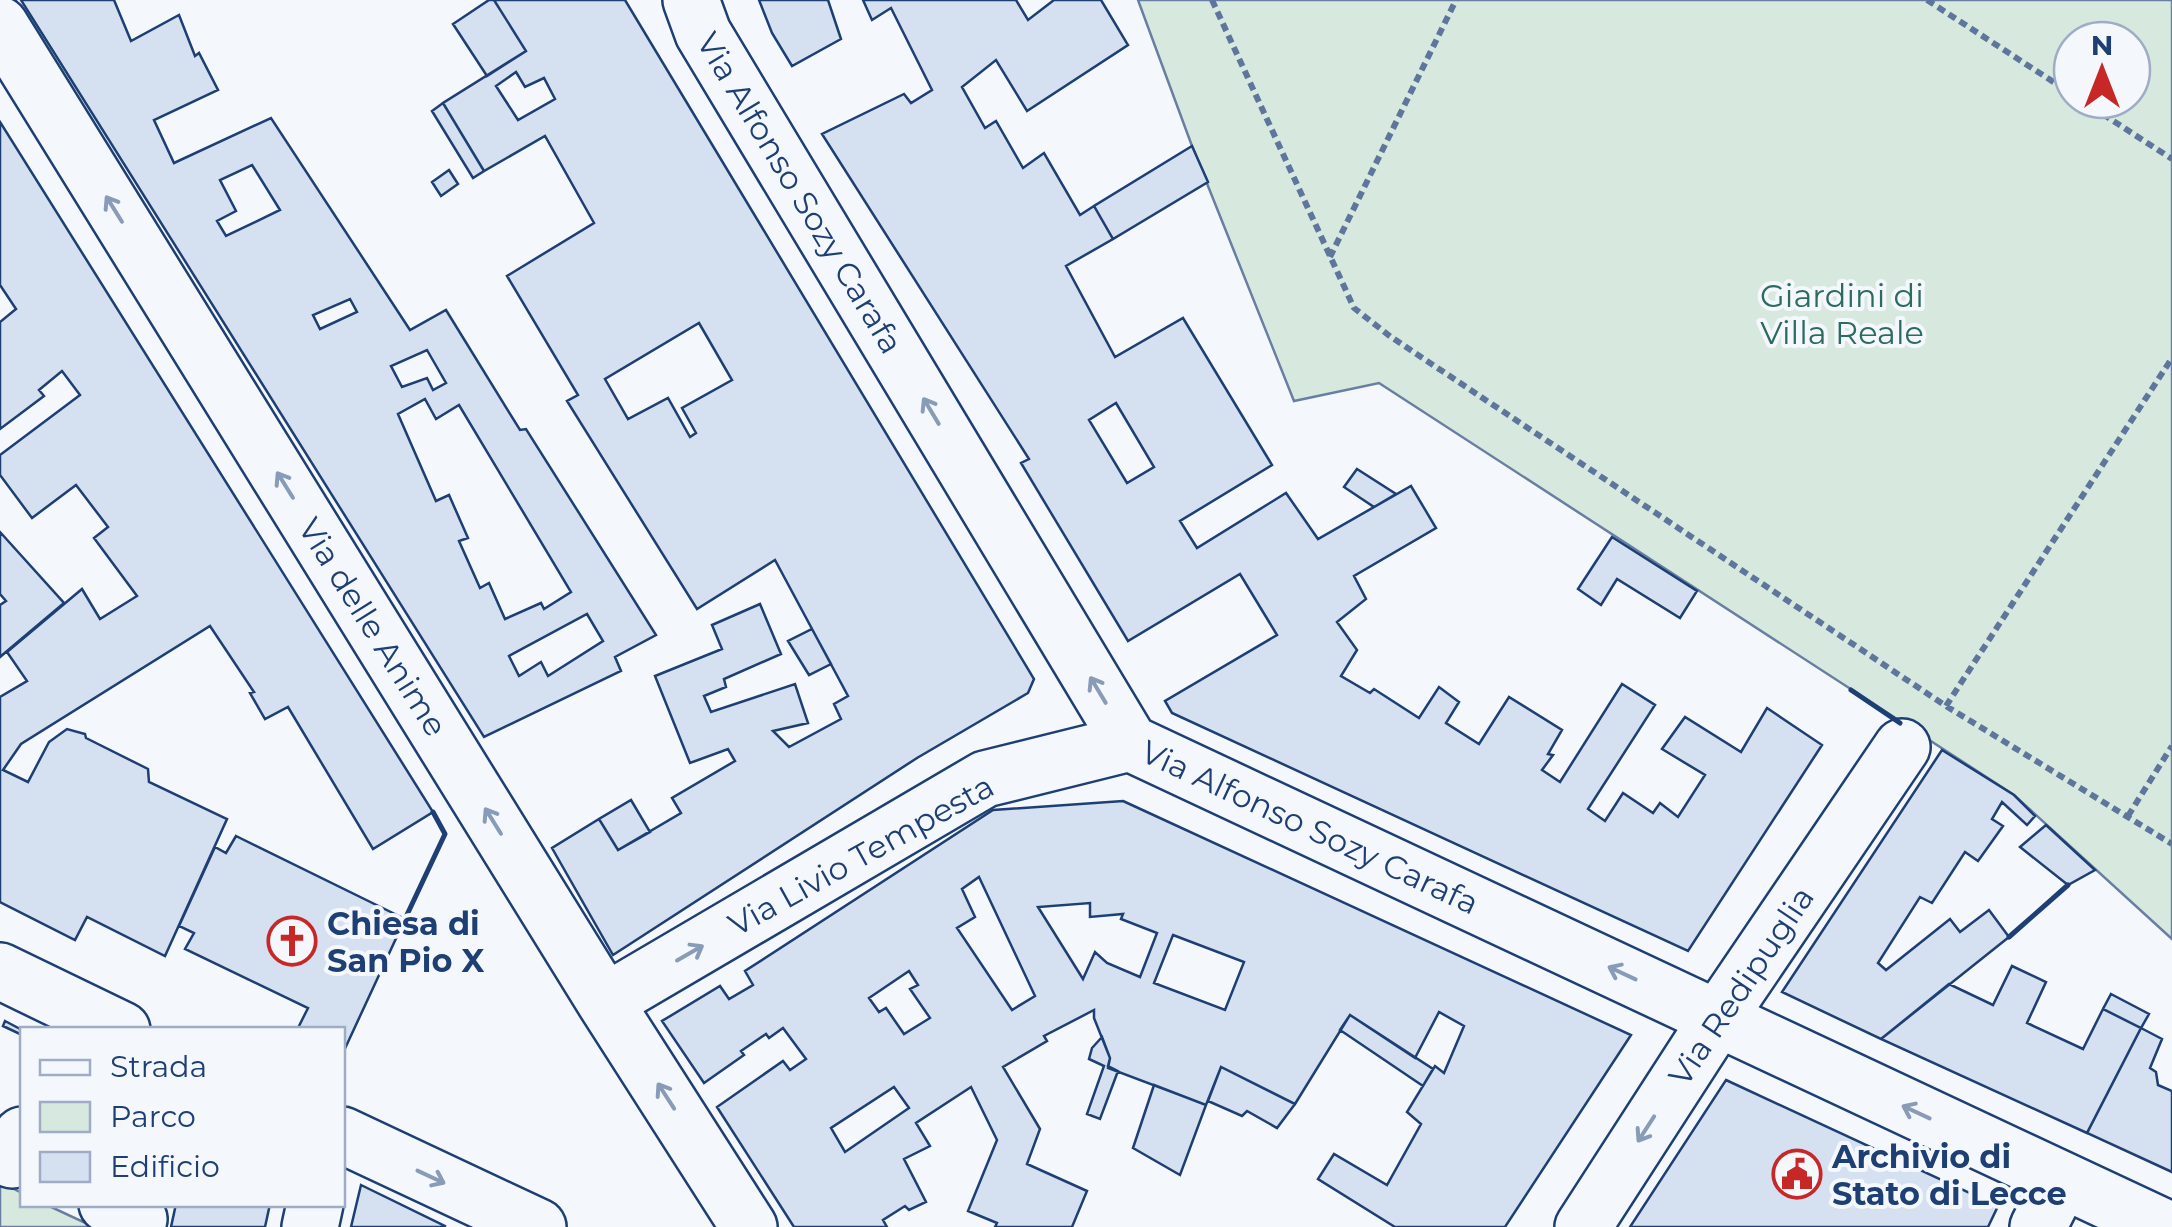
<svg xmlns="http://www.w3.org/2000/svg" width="2172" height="1227" viewBox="0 0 2172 1227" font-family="Montserrat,sans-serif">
	<rect width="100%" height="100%" fill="#f4f7fb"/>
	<path fill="#d7e8df" stroke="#687fa3" stroke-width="2.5" fill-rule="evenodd" d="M1138,0h1034v939l-158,-144 -635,-412 -85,18 -102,-255zM2072,40h60v60h-60z
		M0,1182l22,11v11l25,1 47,22h-94z"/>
	<path fill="#d5e0f0" stroke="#1d3f73" stroke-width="2.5" fill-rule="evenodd" d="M21,0h93l17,41 48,-26 16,41 4,-3 19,37 -64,30 20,43 97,-45 139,212 36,-20 74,120 6,-1 130,206 -41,22 6,14 -137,66zM252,165l28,45 -54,26 -9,-15 19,-10 -16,-31zM350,299l7,13 -37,17 -7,-14zM427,350l19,33 -13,7 -6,-12 -25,9 -11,-21zM425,399l11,20 23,-14 112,187 -27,17 -3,-6 -36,16 -16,-36 -9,5 -21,-47 9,-3 -19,-43 -13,6 -38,-87zM587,614l16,27 -55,35 -7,-14 -22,14 -10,-20z
		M489,0h5l32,51 -39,25 -34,-52z
		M494,0h131l409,679 -6,14 -111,65 -304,197 -61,-107 47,-29 19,31 63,-37 -9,-15 63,-37 -7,-12 -38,14 -35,-87 67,-27 -10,-24 48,-21 21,50 -57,25 2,8 -22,9 7,16 84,-28 13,39 -35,8 16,16 52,-28 -7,-15 14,-8 -73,-136 -78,49 -130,-208 11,-6 -71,-119 87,-53 -49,-87 -61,35 -41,-68 83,-52zM516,72l9,15 19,-9 11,21 -37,21 -22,-34zM699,323l33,57 -50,28 14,25 -6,4 -22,-39 -40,21 -23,-40z
		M759,0h69l13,39 -49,27 -20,-33z
		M863,0h153l12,20 26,-20h47l27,45 -101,66 -31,-51 -34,27 23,41 11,-7 27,47 21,-15 36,62 14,-9 19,33 -47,27 49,91 68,-39 89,147 -92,56 17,27 89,-55 32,46 93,-53 25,42 -82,48 12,23 -29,23 20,28 -16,26 29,17 4,-4 45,29 20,-31 20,15 -13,21 33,21 30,-47 53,33 -14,24 5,1 -11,15 18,12 62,-98 33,21 -67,104 17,12 18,-28 30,20 7,-10 18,14 27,-42 -43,-26 23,-32 56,35 26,-44 55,37 -134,206 -516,-238 -7,-12 112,-66 -37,-61 -112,67 -107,-178 8,-4 -207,-325 82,-40 7,9 21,-13 -41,-82 -19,12zM1116,403l38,64 -27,16 -38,-63z
		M443,103l41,68 -11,7 -41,-67z
		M0,122l433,690 -60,37 -85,-142 -23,12 -15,-26 4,-1 -44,-66 -189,118 -18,26 25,12 21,-40 18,-13 18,5 1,4 62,31 1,13 78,37 -62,137 -78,-39 -12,23 -75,-38v-205l27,-16 -20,-29 75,-63 18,30 37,-23 -43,-58 14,-11 -32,-42 -44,33 -32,-43v-20l80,-60 -18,-24 -23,19 5,6 -44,33v-107l16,-13 -16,-24z
		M1192,146l16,36 -95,57 -19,-33z
		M449,170l9,14 -17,12 -9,-14z
		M1357,469l39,25 -22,13 -30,-20z
		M0,532l64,71 -64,54v-52l6,-4 -6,-7z
		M1612,537l85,54 -17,27 -63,-39 -16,26 -23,-16z
		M812,629l19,35 -22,11 -21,-34z
		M1942,750l72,45 21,21 -8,9 -25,-23 -10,17 11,7 -25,35 -13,-9 -33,51 -12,-6 -42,66 8,7 64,-51 10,13 29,-22 20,27 -128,102 -99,-47z
		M631,800l19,32 -32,18 -19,-31z
		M1123,801l508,234 -126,192h-110l-77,-48 16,-25 53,31 34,-61 -14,-12 28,-46 9,7 20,-47 -25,-14 -24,46 -65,-43 -55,89 -74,-37 -15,38 -98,-37 2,-10 -16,-40v-8l-50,26 3,5 -44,26 37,62 -13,35 60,27 -15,36h-77l2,-4 -29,-12 29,-71 -26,-53 -55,36 14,23 -26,13 22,43 -17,8 -4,-4 -22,14 4,7h-93l-77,-120 66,-46 7,9 16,-11 -23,-31 -14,10 -3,-4 -25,17 3,4 -40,28 -42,-62 58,-35 9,13 24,-14 -8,-14 248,-161zM979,877l56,119 -23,14 -55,-82 18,-11 -13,-28zM1090,903v14l33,-3 -2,5 36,14 -17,44 -33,-14 -12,-11 -12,27 -45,-72zM1173,935l71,27 -19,48 -71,-27zM909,971l9,14 -8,4 20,29 -26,16 -18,-26 -7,4 -10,-14zM894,1087l15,21 -64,44 -14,-24z
		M2046,825l49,45 -27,15 -48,-38z
		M236,836l169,83 -63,136v-25h-45l11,-22 -123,-59 9,-16 -15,-7 36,-79 11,6z
		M2012,966l34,16 -19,41 56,26 20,-40 38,19 -54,105 -206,-94 68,-55 44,21z
		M2111,994l38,20 -8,14 -38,-19z
		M1350,1015l83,54 -10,17 -83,-56z
		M5,1021l17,9v5l-19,-9z
		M2141,1028l21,11 -12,29 6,4 2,13 14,6v81l-85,-39z
		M1102,1037l8,21 -2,8 10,5 -18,48 -13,-5 17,-48 -15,-7 3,-11z
		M1221,1067l74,37 -18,24 -30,-17 -5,5 -34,-15z
		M1726,1080l272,126 -10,21h-358z
		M1154,1085l52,20 -26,70 -47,-27z
		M361,1185l84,41v1h-94z
		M176,1204h94l-5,23h-94z"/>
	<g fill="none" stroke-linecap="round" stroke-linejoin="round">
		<g stroke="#1d3f73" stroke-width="60">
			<path id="minor" d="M691,0l12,33 427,710 1033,484
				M0,25l605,977 144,225
				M0,971l122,59
				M605,1002l380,-223 145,-36
				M342,1135l196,92
				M12,1160l10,-25
				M107,1204l32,15 -2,8
				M310,1227l5,-23
				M1583,1227l135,-209 184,-271
				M2038,1227l24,-47"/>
		</g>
		<path stroke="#5e769c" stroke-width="6" stroke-dasharray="8 5" stroke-linecap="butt" d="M1212,0l142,308 37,29 555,369 226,138
			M1927,0l145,94
			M2081,100l91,59
			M1330,257l126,-257
			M1946,706l226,-348
			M2128,816l44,-70"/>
		<use href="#minor" stroke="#f4f7fb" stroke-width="55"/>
		<path stroke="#1d3f73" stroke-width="5" d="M1851,690l49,33
			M405,919l40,-85 -12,-22
			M2009,937l59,-52"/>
	</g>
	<defs><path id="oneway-shaft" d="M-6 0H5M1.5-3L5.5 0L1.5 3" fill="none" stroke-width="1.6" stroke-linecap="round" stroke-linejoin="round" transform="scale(2.5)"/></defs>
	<g stroke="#889bb7">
		<use href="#oneway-shaft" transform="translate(114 209) rotate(-122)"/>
		<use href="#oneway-shaft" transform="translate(931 411) rotate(-121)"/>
		<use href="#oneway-shaft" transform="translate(285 485) rotate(-122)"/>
		<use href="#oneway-shaft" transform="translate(1098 690) rotate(-121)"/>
		<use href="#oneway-shaft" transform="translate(493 821) rotate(-122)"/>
		<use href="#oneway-shaft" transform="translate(690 953) rotate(-30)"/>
		<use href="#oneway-shaft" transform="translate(1622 973) rotate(-155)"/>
		<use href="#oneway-shaft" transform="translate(666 1096) rotate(-123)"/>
		<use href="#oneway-shaft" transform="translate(1916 1112) rotate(-155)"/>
		<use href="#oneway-shaft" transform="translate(1646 1129) rotate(123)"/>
		<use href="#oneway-shaft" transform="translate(431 1177) rotate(25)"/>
	</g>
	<defs>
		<g id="church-ring" transform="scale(2.5)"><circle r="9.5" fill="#f4f7fb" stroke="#c62828" stroke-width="1.5"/><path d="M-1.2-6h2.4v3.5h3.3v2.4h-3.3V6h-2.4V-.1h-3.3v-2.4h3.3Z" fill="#c62828"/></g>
		<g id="civic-ring" transform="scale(2.5)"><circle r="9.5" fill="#f4f7fb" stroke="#c62828" stroke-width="1.5"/><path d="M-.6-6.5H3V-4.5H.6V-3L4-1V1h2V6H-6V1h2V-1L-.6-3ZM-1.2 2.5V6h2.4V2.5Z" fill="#c62828"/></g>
	</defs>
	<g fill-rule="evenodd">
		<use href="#church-ring" x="292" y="941"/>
		<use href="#civic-ring" x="1797" y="1174"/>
	</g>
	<g text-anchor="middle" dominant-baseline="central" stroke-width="8" stroke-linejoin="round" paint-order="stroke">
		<g font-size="32" fill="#1d3f73" stroke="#f4f7fb">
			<text transform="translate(800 193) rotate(59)">Via Alfonso Sozy Carafa</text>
			<text transform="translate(373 627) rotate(58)">Via delle Anime</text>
			<text transform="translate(1310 827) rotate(25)">Via Alfonso Sozy Carafa</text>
			<text transform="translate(861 855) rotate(-29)">Via Livio Tempesta</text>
			<text transform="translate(1741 986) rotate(-56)">Via Redipuglia</text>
		</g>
		<g font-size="32" fill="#2c6c60" stroke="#f4f7fb">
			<text x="1842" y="295">Giardini di<tspan x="1842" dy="37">Villa Reale</tspan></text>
		</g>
		<g font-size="32" font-weight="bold" fill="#1d3f73" stroke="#f4f7fb" text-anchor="start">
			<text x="327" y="923">Chiesa di<tspan x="327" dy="37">San Pio X</tspan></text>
			<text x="1832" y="1156">Archivio di<tspan x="1832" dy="37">Stato di Lecce</tspan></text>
		</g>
	</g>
	<rect x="20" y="1027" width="325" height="180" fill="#f4f7fb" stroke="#9eadc5" stroke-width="2.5"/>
	<rect x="40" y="1060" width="50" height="15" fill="#f4f7fb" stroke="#9eadc5" stroke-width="2.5"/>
	<text x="110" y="1077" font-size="30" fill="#1d3f73">Strada</text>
	<rect x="40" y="1102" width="50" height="30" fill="#d7e8df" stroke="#9eadc5" stroke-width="2.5"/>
	<text x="110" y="1127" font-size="30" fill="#1d3f73">Parco</text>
	<rect x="40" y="1152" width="50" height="30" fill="#d5e0f0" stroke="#9eadc5" stroke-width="2.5"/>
	<text x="110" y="1177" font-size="30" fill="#1d3f73">Edificio</text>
	<g transform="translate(2102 70)"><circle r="48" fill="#f4f7fb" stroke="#9eadc5" stroke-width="2.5"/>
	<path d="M0-8L18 38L0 25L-18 38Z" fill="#c62828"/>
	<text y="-15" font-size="28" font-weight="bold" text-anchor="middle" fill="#1d3f73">N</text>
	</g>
</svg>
